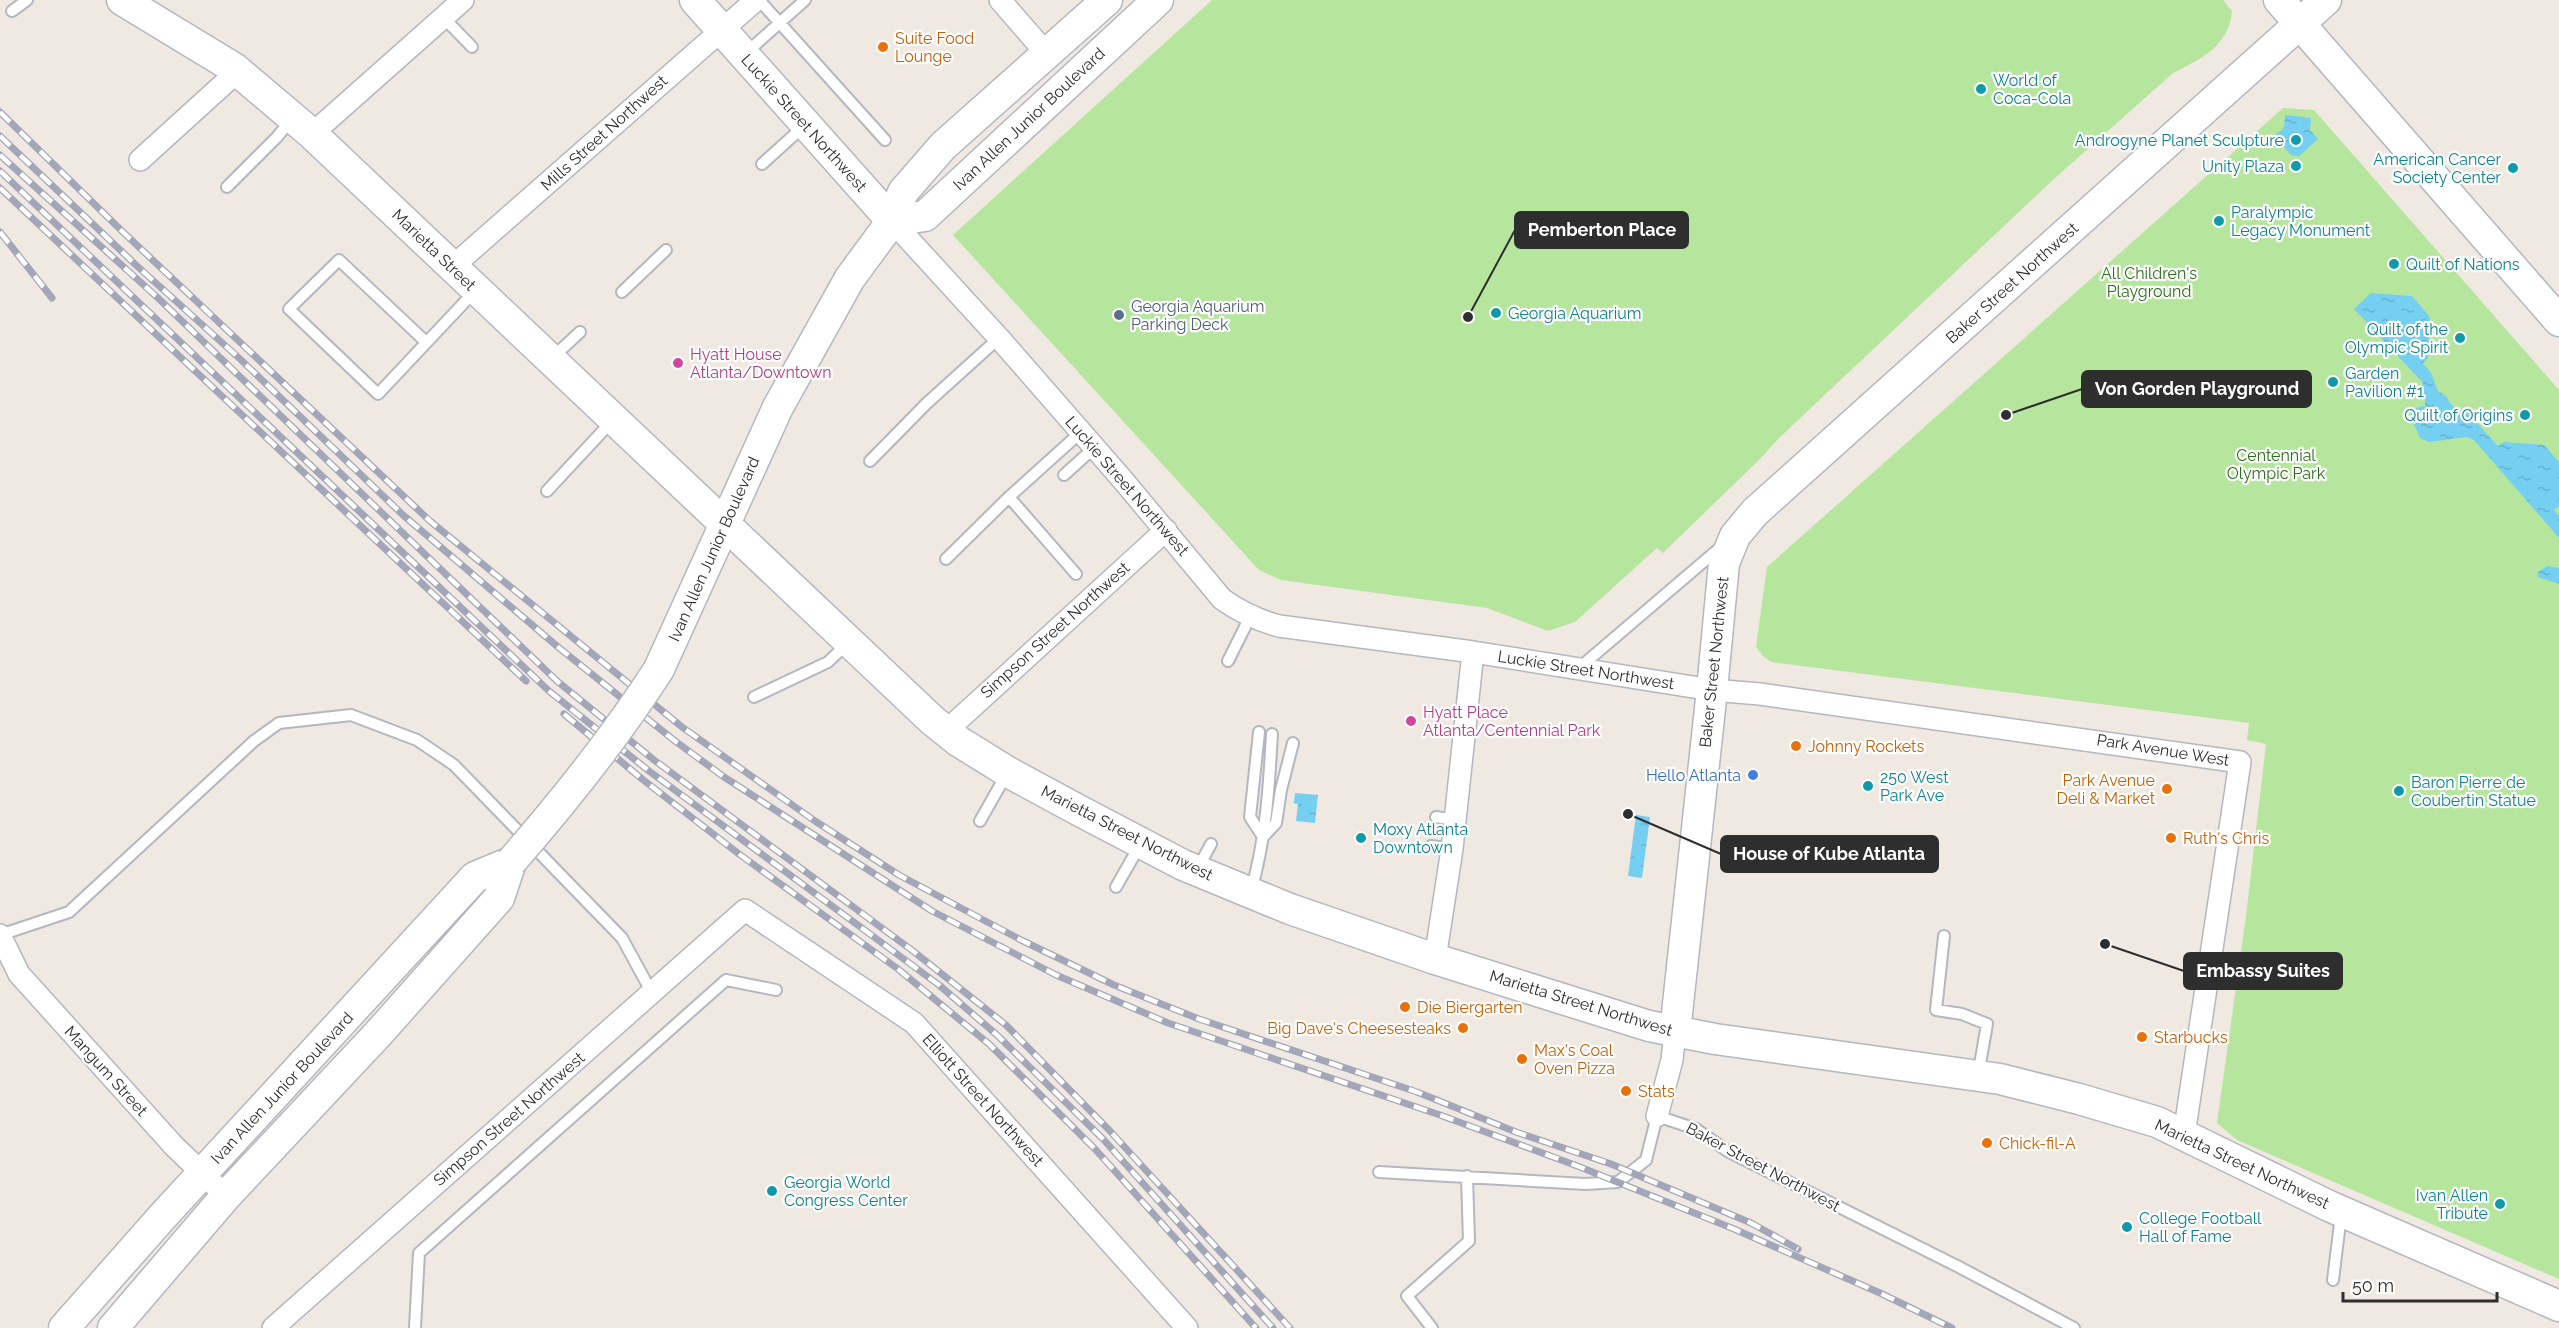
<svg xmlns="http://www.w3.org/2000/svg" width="2559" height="1328" viewBox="0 0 2559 1328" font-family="Raleway,sans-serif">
	<defs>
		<pattern id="water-ripples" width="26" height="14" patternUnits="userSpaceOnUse" patternTransform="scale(1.5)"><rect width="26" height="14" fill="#75cff0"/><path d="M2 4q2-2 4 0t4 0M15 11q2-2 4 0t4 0" fill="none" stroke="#66b2ce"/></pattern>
	</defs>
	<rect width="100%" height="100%" fill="#efe9e1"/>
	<path fill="#b6e59e" d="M1212,0h1011l9,11c-3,35 -31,48 -59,62l-119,106 -275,259 -19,21 -97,94 -6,-5 -82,74 -27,9 -61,-23 -206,-28 -22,-10 -306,-335z
		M2283,108l31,2 245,280v889l-322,-139 -20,-17 29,-207 20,-172 -19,-4 2,-17 -478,-61 -7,-5 -8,-10 11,-80z"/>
	<path fill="url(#water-ripples)" d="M2285,115l26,3 -1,12 8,9 -19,17 -8,-1 -17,-19 10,-8z
		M2371,293l41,3 18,21 -2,41 -5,5 8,10 7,18 8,5 4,7 6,6 12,4 30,33 6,-4 40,3 15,17v44l-5,4 5,6v22l-85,-98 -7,-3c-13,2 -25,3 -38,5l-9,-4 -10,-23 6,-7 9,-2v-6l-7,-9 5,-8 -69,-74z
		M2547,566l12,2v16l-21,-7v-5z
		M1295,793l23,2 -3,28 -19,-2 2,-17 -4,-1z
		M1636,815l14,2 -8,61 -14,-2z"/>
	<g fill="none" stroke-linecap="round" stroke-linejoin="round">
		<g stroke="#b4b7c1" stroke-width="14">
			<path id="lane" d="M759,0l126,140
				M12,11l15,-11
				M443,17l29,30
				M746,53l59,-53
				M762,164l42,-38
				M227,187l50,-50 14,-17
				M622,292l44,-42
				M426,342l-87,-82 -50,49 89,85 98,-104
				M553,357l27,-25
				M870,461l57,-58 72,-65
				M1064,475l31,-28
				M547,491l65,-70
				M1009,497l67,77
				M946,559l63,-62 72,-65
				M1228,661l22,-44
				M1579,668l143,-122
				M754,697l74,-35 21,-20
				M1259,732l-9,85 13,20
				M1436,817l19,3
				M980,821l26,-46
				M1263,837l13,-14 5,-33 12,-47
				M1431,846l21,3
				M1197,870l14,-26
				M1116,887l24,-42
				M1251,891c15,-52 18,-104 21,-157
				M0,935l69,-23 185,-171 25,-18 72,-8 66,25 37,25 168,173 30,55
				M1944,936l-8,74 26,4 25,10 -9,52
				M1379,1172l206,12 33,-2 28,-22 11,-44 39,13 33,23 230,115 115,61
				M2333,1280l8,-65
				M415,1328l4,-75 307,-273 50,10
				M1432,1328l-25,-32 62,-55 -2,-65"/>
		</g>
		<g stroke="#b4b7c1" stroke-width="24">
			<path id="street" d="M1000,0l46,53
				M312,134l151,-134
				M140,160l98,-89
				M892,221l107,117 123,141 100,120c18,13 35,21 57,27l194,26 239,38 48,4 480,68 -56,373
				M452,267l304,-267
				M946,731l220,-201
				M0,935l19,39 155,172 52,50
				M1435,959l17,-110 21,-197
				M1657,1116l15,-56 3,-28
				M273,1328l472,-418 169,113 273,305"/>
		</g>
		<g stroke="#b4b7c1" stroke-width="33">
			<path id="secondary" d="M122,0l112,68 78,66 620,586 26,21 50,31 72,39 103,54 107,44 145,50 214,67 66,13 285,40 79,20 78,23 172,84 230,100
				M695,0l197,221
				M2279,0l280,321
				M892,221l33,-5 233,-216
				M659,669l119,-262 72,-129 42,-57 11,-29 40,-46 164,-146
				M1675,1032l37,-342 12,-127 11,-27 20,-24 571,-512
				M64,1328l99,-112 312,-339 36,-15
				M113,1328l113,-132 152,-162 121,-136 12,-36"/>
		</g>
		<use href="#lane" stroke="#fff" stroke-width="10"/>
		<use href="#street" stroke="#fff" stroke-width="21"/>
		<use href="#secondary" stroke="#fff" stroke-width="30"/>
		<g stroke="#a3a6b8" stroke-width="7">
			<path id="rail" d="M0,112l124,121 306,288 252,206 133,94 84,54 122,65 93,45 85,34 218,73 99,40 95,32 140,59 47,26
				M0,136l137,130 102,92 164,157 155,132 117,94 49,36 208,134 124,64 112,48 272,92 140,52 154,62 146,64 72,35
				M0,155l158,143 399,383 97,79 259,191 93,74 104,106 180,197
				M0,171l549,520 100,80 290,214 58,50 106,104 170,189
				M0,188l526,493
				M0,232l52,66
				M564,714l78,65 97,75 159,115 91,75 106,105 161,179"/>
		</g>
		<use href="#rail" stroke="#fff" stroke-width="4.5" stroke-dasharray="14" stroke-linecap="butt"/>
		<g stroke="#b4b7c1" stroke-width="33" stroke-linecap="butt">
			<path id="secondary-bridge" d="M511,862c54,-62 104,-124 148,-193"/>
		</g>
		<use href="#secondary-bridge" stroke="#fff" stroke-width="30"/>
	</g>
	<g fill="#e8710a" stroke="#fff" stroke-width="2">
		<circle cx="883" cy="47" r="6"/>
		<circle cx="1796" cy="746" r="6"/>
		<circle cx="2167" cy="789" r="6"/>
		<circle cx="2171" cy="838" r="6"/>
		<circle cx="1405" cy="1007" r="6"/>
		<circle cx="1463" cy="1028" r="6"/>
		<circle cx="2142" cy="1037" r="6"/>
		<circle cx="1522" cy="1059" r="6"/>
		<circle cx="1626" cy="1091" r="6"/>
		<circle cx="1987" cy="1143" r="6"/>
	</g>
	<g fill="#0f9aa8" stroke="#fff" stroke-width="2">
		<circle cx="1981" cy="89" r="6"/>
		<circle cx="2296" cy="140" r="6"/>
		<circle cx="2296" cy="166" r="6"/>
		<circle cx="2513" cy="168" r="6"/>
		<circle cx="2219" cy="221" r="6"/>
		<circle cx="2394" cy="264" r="6"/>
		<circle cx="1496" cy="313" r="6"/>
		<circle cx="2460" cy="338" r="6"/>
		<circle cx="2333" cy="382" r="6"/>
		<circle cx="2525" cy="415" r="6"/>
		<circle cx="1868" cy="786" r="6"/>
		<circle cx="2399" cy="791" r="6"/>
		<circle cx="1361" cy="838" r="6"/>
		<circle cx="772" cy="1191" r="6"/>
		<circle cx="2500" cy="1204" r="6"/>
		<circle cx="2127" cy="1227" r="6"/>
	</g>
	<circle fill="#5c6f8a" stroke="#fff" stroke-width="2" cx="1119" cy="315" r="6"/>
	<g fill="#d1479c" stroke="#fff" stroke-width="2">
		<circle cx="678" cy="363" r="6"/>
		<circle cx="1411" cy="721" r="6"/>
	</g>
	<circle fill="#3f7fe0" stroke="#fff" stroke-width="2" cx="1753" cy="775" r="6"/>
	<g text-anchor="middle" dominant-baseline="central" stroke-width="4.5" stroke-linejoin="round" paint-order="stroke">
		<g font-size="16" fill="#c56008" stroke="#fff" text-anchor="start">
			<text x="895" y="38">Suite Food<tspan x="895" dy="18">Lounge</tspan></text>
			<text x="1808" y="746">Johnny Rockets</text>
			<text x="2155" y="780" text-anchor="end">Park Avenue<tspan x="2155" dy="18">Deli &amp; Market</tspan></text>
			<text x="2183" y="838">Ruth's Chris</text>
			<text x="1417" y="1007">Die Biergarten</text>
			<text x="1451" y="1028" text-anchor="end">Big Dave's Cheesesteaks</text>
			<text x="2154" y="1037">Starbucks</text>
			<text x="1534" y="1050">Max's Coal<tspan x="1534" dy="18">Oven Pizza</tspan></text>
			<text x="1638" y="1091">Stats</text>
			<text x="1999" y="1143">Chick-fil-A</text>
		</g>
		<g font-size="16" fill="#0d838f" stroke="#fff" text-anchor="start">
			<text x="1993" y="80">World of<tspan x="1993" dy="18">Coca-Cola</tspan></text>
			<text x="2284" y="140" text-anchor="end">Androgyne Planet Sculpture</text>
			<text x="2501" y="159" text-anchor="end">American Cancer<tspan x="2501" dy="18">Society Center</tspan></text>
			<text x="2284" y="166" text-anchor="end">Unity Plaza</text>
			<text x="2231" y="212">Paralympic<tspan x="2231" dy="18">Legacy Monument</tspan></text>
			<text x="2406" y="264">Quilt of Nations</text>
			<text x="1508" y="313">Georgia Aquarium</text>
			<text x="2448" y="329" text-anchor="end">Quilt of the<tspan x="2448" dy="18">Olympic Spirit</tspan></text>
			<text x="2345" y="373">Garden<tspan x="2345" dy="18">Pavilion #1</tspan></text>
			<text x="2513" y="415" text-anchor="end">Quilt of Origins</text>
			<text x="1880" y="777">250 West<tspan x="1880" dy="18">Park Ave</tspan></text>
			<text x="2411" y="782">Baron Pierre de<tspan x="2411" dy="18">Coubertin Statue</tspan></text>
			<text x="1373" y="829">Moxy Atlanta<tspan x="1373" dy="18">Downtown</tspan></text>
			<text x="784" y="1182">Georgia World<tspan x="784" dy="18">Congress Center</tspan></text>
			<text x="2488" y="1195" text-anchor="end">Ivan Allen<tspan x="2488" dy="18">Tribute</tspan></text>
			<text x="2139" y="1218">College Football<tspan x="2139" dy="18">Hall of Fame</tspan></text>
		</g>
		<g font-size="16" fill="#2e2e2e" stroke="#fff">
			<text transform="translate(1029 119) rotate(-43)">Ivan Allen Junior Boulevard</text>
			<text transform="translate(804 123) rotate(48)">Luckie Street Northwest</text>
			<text transform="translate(604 133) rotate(-42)">Mills Street Northwest</text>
			<text transform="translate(434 250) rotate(44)">Marietta Street</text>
			<text transform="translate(2012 283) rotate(-42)">Baker Street Northwest</text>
			<text transform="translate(1127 486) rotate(49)">Luckie Street Northwest</text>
			<text transform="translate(714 549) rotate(-66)">Ivan Allen Junior Boulevard</text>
			<text transform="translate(1055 630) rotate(-42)">Simpson Street Northwest</text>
			<text transform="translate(1714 662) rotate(-84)">Baker Street Northwest</text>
			<text transform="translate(1586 670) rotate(9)">Luckie Street Northwest</text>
			<text transform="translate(2163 750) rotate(9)">Park Avenue West</text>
			<text transform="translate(1127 833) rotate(27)">Marietta Street Northwest</text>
			<text transform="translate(1581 1003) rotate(17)">Marietta Street Northwest</text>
			<text transform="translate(106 1071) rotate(48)">Mangum Street</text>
			<text transform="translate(282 1088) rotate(-47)">Ivan Allen Junior Boulevard</text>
			<text transform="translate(983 1100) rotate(48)">Elliott Street Northwest</text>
			<text transform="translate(509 1119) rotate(-41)">Simpson Street Northwest</text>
			<text transform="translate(2242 1164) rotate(25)">Marietta Street Northwest</text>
			<text transform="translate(1763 1167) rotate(28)">Baker Street Northwest</text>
		</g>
		<g font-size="16" fill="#2c6e1b" stroke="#fff">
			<text x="2149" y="273">All Children's<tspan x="2149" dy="18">Playground</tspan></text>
			<text x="2276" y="455">Centennial<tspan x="2276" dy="18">Olympic Park</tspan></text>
		</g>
		<g font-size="16" fill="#4e5e75" stroke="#fff" text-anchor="start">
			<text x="1131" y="306">Georgia Aquarium<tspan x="1131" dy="18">Parking Deck</tspan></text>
		</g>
		<g font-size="16" fill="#b23c85" stroke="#fff" text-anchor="start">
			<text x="690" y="354">Hyatt House<tspan x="690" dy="18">Atlanta/Downtown</tspan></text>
			<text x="1423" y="712">Hyatt Place<tspan x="1423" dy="18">Atlanta/Centennial Park</tspan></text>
		</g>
		<g font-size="16" fill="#366cbe" stroke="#fff" text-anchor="end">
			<text x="1741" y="775">Hello Atlanta</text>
		</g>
	</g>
	<path fill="none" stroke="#2e2e2e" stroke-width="2" d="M1468 317L1515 230M2006 415L2082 389M1628 814L1721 854M2105 944L2184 971"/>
	<g fill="#2e2e2e" stroke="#fff" stroke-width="2">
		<circle cx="1468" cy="317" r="6"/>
		<circle cx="2006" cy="415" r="6"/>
		<circle cx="1628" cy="814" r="6"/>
		<circle cx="2105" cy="944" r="6"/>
	</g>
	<g fill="#2e2e2e" stroke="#2e2e2e" stroke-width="2">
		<rect x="1515" y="212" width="173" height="36" rx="6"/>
		<rect x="2082" y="371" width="229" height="36" rx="6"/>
		<rect x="1721" y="836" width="217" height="36" rx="6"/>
		<rect x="2184" y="953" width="158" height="36" rx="6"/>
	</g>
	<g font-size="18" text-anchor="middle" font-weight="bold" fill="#fff">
		<text x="1602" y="236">Pemberton Place</text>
		<text x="2197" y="395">Von Gorden Playground</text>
		<text x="1829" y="860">House of Kube Atlanta</text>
		<text x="2263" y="977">Embassy Suites</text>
	</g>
	<path d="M2343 1292v9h154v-9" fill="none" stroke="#2e2e2e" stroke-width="3"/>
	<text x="2352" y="1292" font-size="18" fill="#2e2e2e" stroke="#ffffff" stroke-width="4.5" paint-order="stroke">50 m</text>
</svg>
